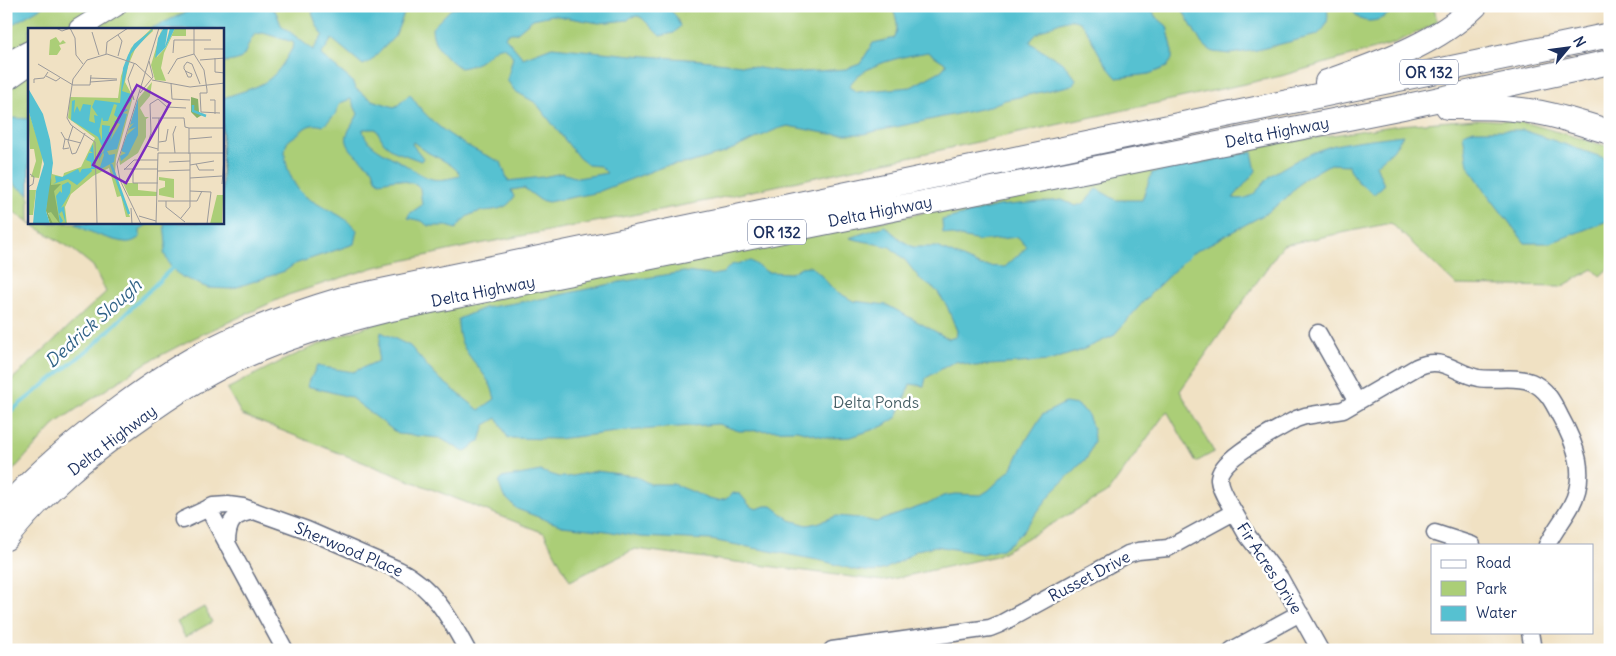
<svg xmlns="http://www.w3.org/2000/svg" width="1616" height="656" viewBox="0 0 1616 656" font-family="Delius,sans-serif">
	<rect width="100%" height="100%" fill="#fff"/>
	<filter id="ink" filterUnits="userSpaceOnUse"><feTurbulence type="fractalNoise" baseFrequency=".02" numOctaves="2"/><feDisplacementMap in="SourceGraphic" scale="10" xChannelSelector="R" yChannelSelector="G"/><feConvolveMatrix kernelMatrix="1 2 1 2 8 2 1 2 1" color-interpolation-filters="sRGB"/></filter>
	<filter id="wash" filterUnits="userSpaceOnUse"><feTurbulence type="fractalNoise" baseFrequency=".0096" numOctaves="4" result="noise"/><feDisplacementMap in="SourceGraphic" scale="20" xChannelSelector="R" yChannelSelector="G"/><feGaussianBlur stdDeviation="1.12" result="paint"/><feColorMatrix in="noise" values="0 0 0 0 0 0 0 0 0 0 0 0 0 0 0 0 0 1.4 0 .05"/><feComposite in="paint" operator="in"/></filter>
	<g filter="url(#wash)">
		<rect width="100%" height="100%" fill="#f0e1c3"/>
		<path fill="#abce77" stroke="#637e6a" d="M6,6h1427l5,17 -46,21 -111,32 -575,125 -232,44 -99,22 -87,28 -94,43 -48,25 -89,59 -51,56v-93l100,-93 -13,-26 -21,-17 -43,-26 193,-1v-193h-193v193l-23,-15z
			M1475,119l36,2 20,3 79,23v120l-10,9 -7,-7 -32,18 -105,-2 -65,-62 -108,22 -103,146 34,61 -18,10 -29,-51 -59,81 -112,64 -113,25 -248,-32 -65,32 -26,-48 -302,-118 -15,-26c54,-29 101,-51 160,-69l870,-174 143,-21z
			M204,607l8,15 -27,15 -8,-15z"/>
		<path fill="#56c1d1" stroke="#387898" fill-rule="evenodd" d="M6,6h38l-38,22z
			M199,6h70l7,6 5,13 32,25 10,-15 -6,-9 -5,-13 5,-7h90l-12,30 -24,25 -8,4 -31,-26 -11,16 30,25 5,9 16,11 22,7 4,-2 12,-11c20,33 56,53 91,68l7,19 35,-4 19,-4 16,5 29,-5 -7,-7 -12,-1 -9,-7 -43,-55 -21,-12 -8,-11 6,-23c-13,-21 -20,-4 -34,5 -6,3 -12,5 -19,6 -15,-12 -27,-20 -28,-40l19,-19 21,-3h194l10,10 4,10 -6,7 -14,3 -18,-18 -4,-2 -7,1 -3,3 -29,3 -47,-8 -19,4 -17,14h-8l-3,4 18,21 29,-11 80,8 69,5 40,5 49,8 56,-4 14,-5 13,-21 22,-5c4,-13 2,-20 -4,-32h260l4,10 12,10 5,21v12l-5,8 -18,7 -32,4c-9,-9 -16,-21 -22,-32 -12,-23 -16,-34 -44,-20 -8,4 -16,7 -21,16 8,7 16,11 25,16 9,5 15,13 21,21l-3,6 -68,15 -20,8 -122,26h-33l-42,-8 -11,3 -53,24 -35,10 -24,3 -70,27 -47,9 -8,-2 -16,-12 -13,2 3,7c-10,18 -28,10 -44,18 -5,2 -10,9 -14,14l-9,-3h-19l-6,-5 -14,-3 1,-4 13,-9 -2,-17 -4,-4 -20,-5 -16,3 -4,-3 -3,-10c-8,-7 -30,-20 -26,-34 2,-7 8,-14 11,-21l-7,-15 -11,4 -5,12 -12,11c-10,-3 -16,-1 -24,7 -3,3 -10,6 -12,10 -7,14 6,45 18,53 17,13 38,17 52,34l-3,14 -59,20 -10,7 -54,18 -23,-1 -26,-11 -12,-11 -6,-13 2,-9 -2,-21 58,-1 1,-124c41,-14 49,-12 71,-53l-1,-3 -30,-9 -8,1c-14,18 -4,27 -32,28l-1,-33h-72zM928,52l19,12 -5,6 -31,17 -54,5 -8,-5c10,-23 57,-31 79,-35zM376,129l8,14 10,8 27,10 2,-3 -11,-14 1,-2c5,3 9,7 14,10 10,6 30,13 33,24 -10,2 -21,6 -31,2 -9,-3 -18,-10 -27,-15 -11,-7 -39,-18 -39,-34z
			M1180,6h147c2,14 1,20 -10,29l-60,15 -27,4 -17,-2 -11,-8z
			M1349,6h46c-5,11 -23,19 -35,13 -4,-3 -8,-9 -11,-13z
			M6,116l6,2 17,1v75l-13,-8 -10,-14z
			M1474,130h49l87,30v60l-60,23h-25l-40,-52 -17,-26 -5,-31z
			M1403,135l-10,15 -17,15 8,20 -10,9 -17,-13 -9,-16 -18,-1 -26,15 -18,19 -19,15 -76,41 -39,38 -39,44 -31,14 -33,11 -75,5 -19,-5 -29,17 -2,8 -14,-2 -13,33 -14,9 -32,11 -23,1 -31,-8 -58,1 -21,-7 -93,7 -68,8 -49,-1 -11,-20 -12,7 -5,16 -16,11 -24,-14 -42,-4 -48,-37 -43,-11 10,-20 36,6 25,-11 3,-29 29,14 25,29 44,35 16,-11c-2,-6 -3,-13 -7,-18 -14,-23 -31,-31 -30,-62l26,-11 62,-10 74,-16 64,-10 28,3 11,-2 8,-8 20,-4 16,11 24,1 10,-6 8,-1 7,4 18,20 19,11 34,4 62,34 7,-2 1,-6 -10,-25 -10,-15 -17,-12 -15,-19 -15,-13 -41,-9 36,-12 16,14 12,7h24l44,19 24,1 22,-20 -9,-10 -39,4 -36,-8 -1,-13 56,-14 64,-6 14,6 8,-3 13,-14 19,11h26l10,-27 100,-21 4,19 -23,27c24,5 27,-17 43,-26 18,-11 39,-22 59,-27 23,-5 46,-7 68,-10z
			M74,223h75l-9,7v7c-4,3 -9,6 -15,5 -13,-1 -40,-11 -51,-19z
			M1065,403l12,2 10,8 6,15 1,13 -7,17 -33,32 -31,41 -10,10 -11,8 -20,5 -46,-8 -19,4 -14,10 -18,9 -10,3 -20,-2 -32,-9 -112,-21 -71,-3 -33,-6 -45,-5 -45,-17 -14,-14 -4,-12 3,-5 39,-7 18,6h9l28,-6 39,5 15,8h23l18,7 17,8 10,2 8,-2 7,-6 7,1 10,12 7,3 8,-3h7l18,14 17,5 10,-2 20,-7 22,2 17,4 54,-19 13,-7 12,-2 26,1 8,-5 23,-22 10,-21 20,-32z"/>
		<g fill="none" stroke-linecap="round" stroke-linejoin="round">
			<path stroke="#56c1d1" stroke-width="4" d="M6,415l87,-69 79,-78"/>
		</g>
	</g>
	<g filter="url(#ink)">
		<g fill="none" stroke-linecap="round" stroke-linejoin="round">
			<g stroke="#666d81" stroke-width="19">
				<path id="minor" d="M1318,333l39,69
					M208,508l77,142
					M1234,512l13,23 33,43 40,72
					M183,520l30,-14 15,-1 15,2 64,23 92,40c33,16 51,48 68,80
					M1435,533l37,12
					M227,544c0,-22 6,-30 28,-33
					M1530,632l3,18
					M832,650l158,-22 10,-4 128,-70 10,-3 30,-3 66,-36c-5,-9 -14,-21 -15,-32 -2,-22 59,-50 77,-61l9,-3 38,-6 74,-43c26,-12 37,6 61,11 18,3 36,-3 53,4 15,6 22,20 29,34 16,29 28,58 11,90 -7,13 -17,25 -24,39
					M1232,650l68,-37"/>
			</g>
			<g stroke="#666d81" stroke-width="22">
				<path id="major" d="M79,29l37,-23
					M6,63l23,-12
					M6,81l23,-16"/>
			</g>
			<g stroke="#666d81" stroke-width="26">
				<path id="highway" d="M1327,82c52,-19 108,-37 148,-76
					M1448,107c29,0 58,0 88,5 25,4 49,13 74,20
					M6,508c34,-38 74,-70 115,-101 30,-22 60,-43 93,-59 42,-21 85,-36 129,-49l1267,-264
					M6,538c41,-51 82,-84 135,-121 29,-21 58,-40 90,-55 50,-24 102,-39 155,-52l1017,-203 207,-45"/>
			</g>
			<use href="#minor" stroke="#fff" stroke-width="16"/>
			<use href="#major" stroke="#fff" stroke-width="20"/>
			<use href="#highway" stroke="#fff" stroke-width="24"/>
		</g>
	</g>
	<g text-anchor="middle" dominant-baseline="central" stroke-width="5" stroke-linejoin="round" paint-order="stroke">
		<g fill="#fff" stroke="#5f6d8e" stroke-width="1">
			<rect x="1400" y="59.5" width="58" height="25" rx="4"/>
			<rect x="748" y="219.5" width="58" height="25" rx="4"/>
		</g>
		<g font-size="15" font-weight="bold" fill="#1b2f5e">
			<text x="1429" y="72">OR 132</text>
			<text x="777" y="232">OR 132</text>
		</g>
		<g font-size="16" fill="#1b2f5e" stroke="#fff">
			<text transform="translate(1277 132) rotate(-11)">Delta Highway</text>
			<text transform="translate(880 211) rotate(-11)">Delta Highway</text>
			<text transform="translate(483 291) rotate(-11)">Delta Highway</text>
			<text transform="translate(112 440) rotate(-37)">Delta Highway</text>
			<text transform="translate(349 549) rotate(23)">Sherwood Place</text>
			<text transform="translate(1270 568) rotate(57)">Fir Acres Drive</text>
			<text transform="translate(1089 576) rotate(-28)">Russet Drive</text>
		</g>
		<g font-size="16" fill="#465f66" stroke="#fff">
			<text x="876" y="402">Delta Ponds</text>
		</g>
		<g font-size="18" font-style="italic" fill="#306286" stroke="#fff">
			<text transform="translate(93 323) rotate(-42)">Dedrick Slough</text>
		</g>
	</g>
	<g transform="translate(28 28)">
		<rect width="196" height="196" fill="#f0e1c3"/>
		<path d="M124,0l1,3 -17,16 -8,19 -3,16 8,15 -17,62 -1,15 15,43h-4l-5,-21 -4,1 -8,-29 -16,8 -22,18 -6,13 2,17h-16l-4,-18 5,-32 11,3 1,-4 17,-6 14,-29 -27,-20 2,-21 48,1 3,-22 10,-28zM134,0l-5,29 9,-10 9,-19h11v8h-14l-8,17 -3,15 5,13 -11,-1 -4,-15zM28,9l4,6 3,-3 3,3 -7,2 2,4 -4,6h-8l1,-15zM124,54l-2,14 -10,12 5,9h4l-3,2v18l-8,16 -18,12 -1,-6 19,-60zM0,81l15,48 -4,21 -8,-1 5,-16 -2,-12h-4zM131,149l15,2v19l-15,-3v-6l6,-2v-6l-6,-1zM95,155h15v7l19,2v4h-28zM0,162h8l-3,25h-5zM189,167h6l-1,29h-12z" fill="#abce77"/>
		<path d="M163,69l7,2 1,13 3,3 -5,3 -6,-6zM24,139l-1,18 10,-1 -7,7 6,33 -9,-12 -3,1 5,11h-3l-4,-13 1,-22z" fill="#88b168"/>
		<path d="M126,0l-23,26 -9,37 9,3v7l-7,7 4,2 -5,3 4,1 -10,35 -10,2 2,4 6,-1 -1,8 -15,8 5,-15 -1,-3 -4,8v-5l5,-4 -6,-14 -27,-17 1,-19 3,-1 -1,13 3,-7 3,6 3,-8 8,1 -2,16 6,2 -1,-8 4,1 -6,-9 3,-7 25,3 3,-35 5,-13 6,-11zM86,76l3,1 -3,10 4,3 -4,4 6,2 -10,17 3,-9h-4l1,-6 -8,-1v16l-3,-10 3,-14 1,4h5zM140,0l-3,19 5,-19h5l-9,19 -11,11 3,-20 5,-9zM0,60l15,26 7,26 3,23 -7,48 4,13h-17l3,-33 8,-27 -16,-55zM110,71v36l-10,20 -7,6 -1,-5 6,-3 -5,-2 6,-16 9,-8 -8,3 6,-7 -4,2zM65,116l2,25h-4l1,2 -15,14 -9,-6 -15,5 3,-2 -1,-6 7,1 16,-8 2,4 2,-4 9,-1v-6l-5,-2 3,-7h4l-3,-2zM40,154l3,3 -1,8 -9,15 3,-2 2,18 -4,-13 -3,3 4,7 -3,3 -4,-28 4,-5 2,2v-8z" fill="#56c1d1" fill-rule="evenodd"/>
		<path fill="none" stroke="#56c1d1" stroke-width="2.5" d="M165,77v6l13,5M83,136l18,50"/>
		<path fill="none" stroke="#9b9a9b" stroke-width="1" d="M28,0l6,3 8,-3M42,0l5,10 1,17 7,9M64,4l7,23M90,7l4,6 -4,15M176,21h21M145,25l1,-13h37M78,26l1,-12 21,-14M166,26v-26M187,30v14l10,1M172,32l25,-2M10,36l35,21h17l1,-10M157,43l7,3 -1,3h-3l-3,-7 -1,-1v-3l3,-4 5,2 8,20M140,46l9,-15 17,-5 10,16 3,20M18,48l10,5 4,-3M62,50l27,1M124,52l38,7 35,-4M62,54l27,-2M6,55v-4l10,-1 4,-6M143,55l1,16 18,1M179,62v3h-7l1,19 19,1M112,65l13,-16 -4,-16M106,72l-6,-21 6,-15M182,72h5v14M124,90h32l1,9 4,1v26M45,98l-5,15 4,13 4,-1 9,-20M161,100h36M33,104l4,7 16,4M37,111l-2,10 6,-1M161,111l23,-2M131,114l7,-1 2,-12M130,121l-11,-3 4,-13 -1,-29 8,-5 9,8 19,1M130,123l1,-33M147,125l-2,-19 3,-8M141,134l21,-1M168,136l3,6h15M162,137l24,-4M96,141h34M105,141v14h25M96,142l10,-10h24M130,143l32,-1M162,150l32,-2M194,156l3,-39M0,159l5,-3 1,-7 -4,-3M162,163l21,1 -4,32M130,173h39l5,-10M138,173v6l19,15M103,180l1,16M111,188l17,5M153,190l9,-11v-54M69,196l-2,-82 -24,-17 -4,-7 6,-39 14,-19 20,-6 29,10 16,15M113,196l-21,-44 -3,-16 42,-136M128,196l2,-71h67"/>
		<path fill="#7b2cbf" fill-opacity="0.15" stroke="#7b2cbf" stroke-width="2.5" d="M109,57l33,18 -44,80 -33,-18z"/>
		<rect width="196" height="196" fill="none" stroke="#1b2f5e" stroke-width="2.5"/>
	</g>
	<rect width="1616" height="656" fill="none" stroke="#fff" stroke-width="25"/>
	<rect x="1431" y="544" width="162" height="90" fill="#ffffff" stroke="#a4acbf"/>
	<rect x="1441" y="560" width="25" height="8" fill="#ffffff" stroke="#a4acbf"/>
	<text x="1476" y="568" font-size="15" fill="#1b2f5e">Road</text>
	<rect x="1441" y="581" width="25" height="15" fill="#abce77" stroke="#a4acbf"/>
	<text x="1476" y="594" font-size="15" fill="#1b2f5e">Park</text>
	<rect x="1441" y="606" width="25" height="15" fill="#56c1d1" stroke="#a4acbf"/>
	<text x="1476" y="618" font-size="15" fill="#1b2f5e">Water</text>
	<g transform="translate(1568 48) rotate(61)" stroke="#ffffff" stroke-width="4" paint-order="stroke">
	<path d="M0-4L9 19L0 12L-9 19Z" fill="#1b2f5e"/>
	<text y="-8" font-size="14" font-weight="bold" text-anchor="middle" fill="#1b2f5e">N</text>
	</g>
</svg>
